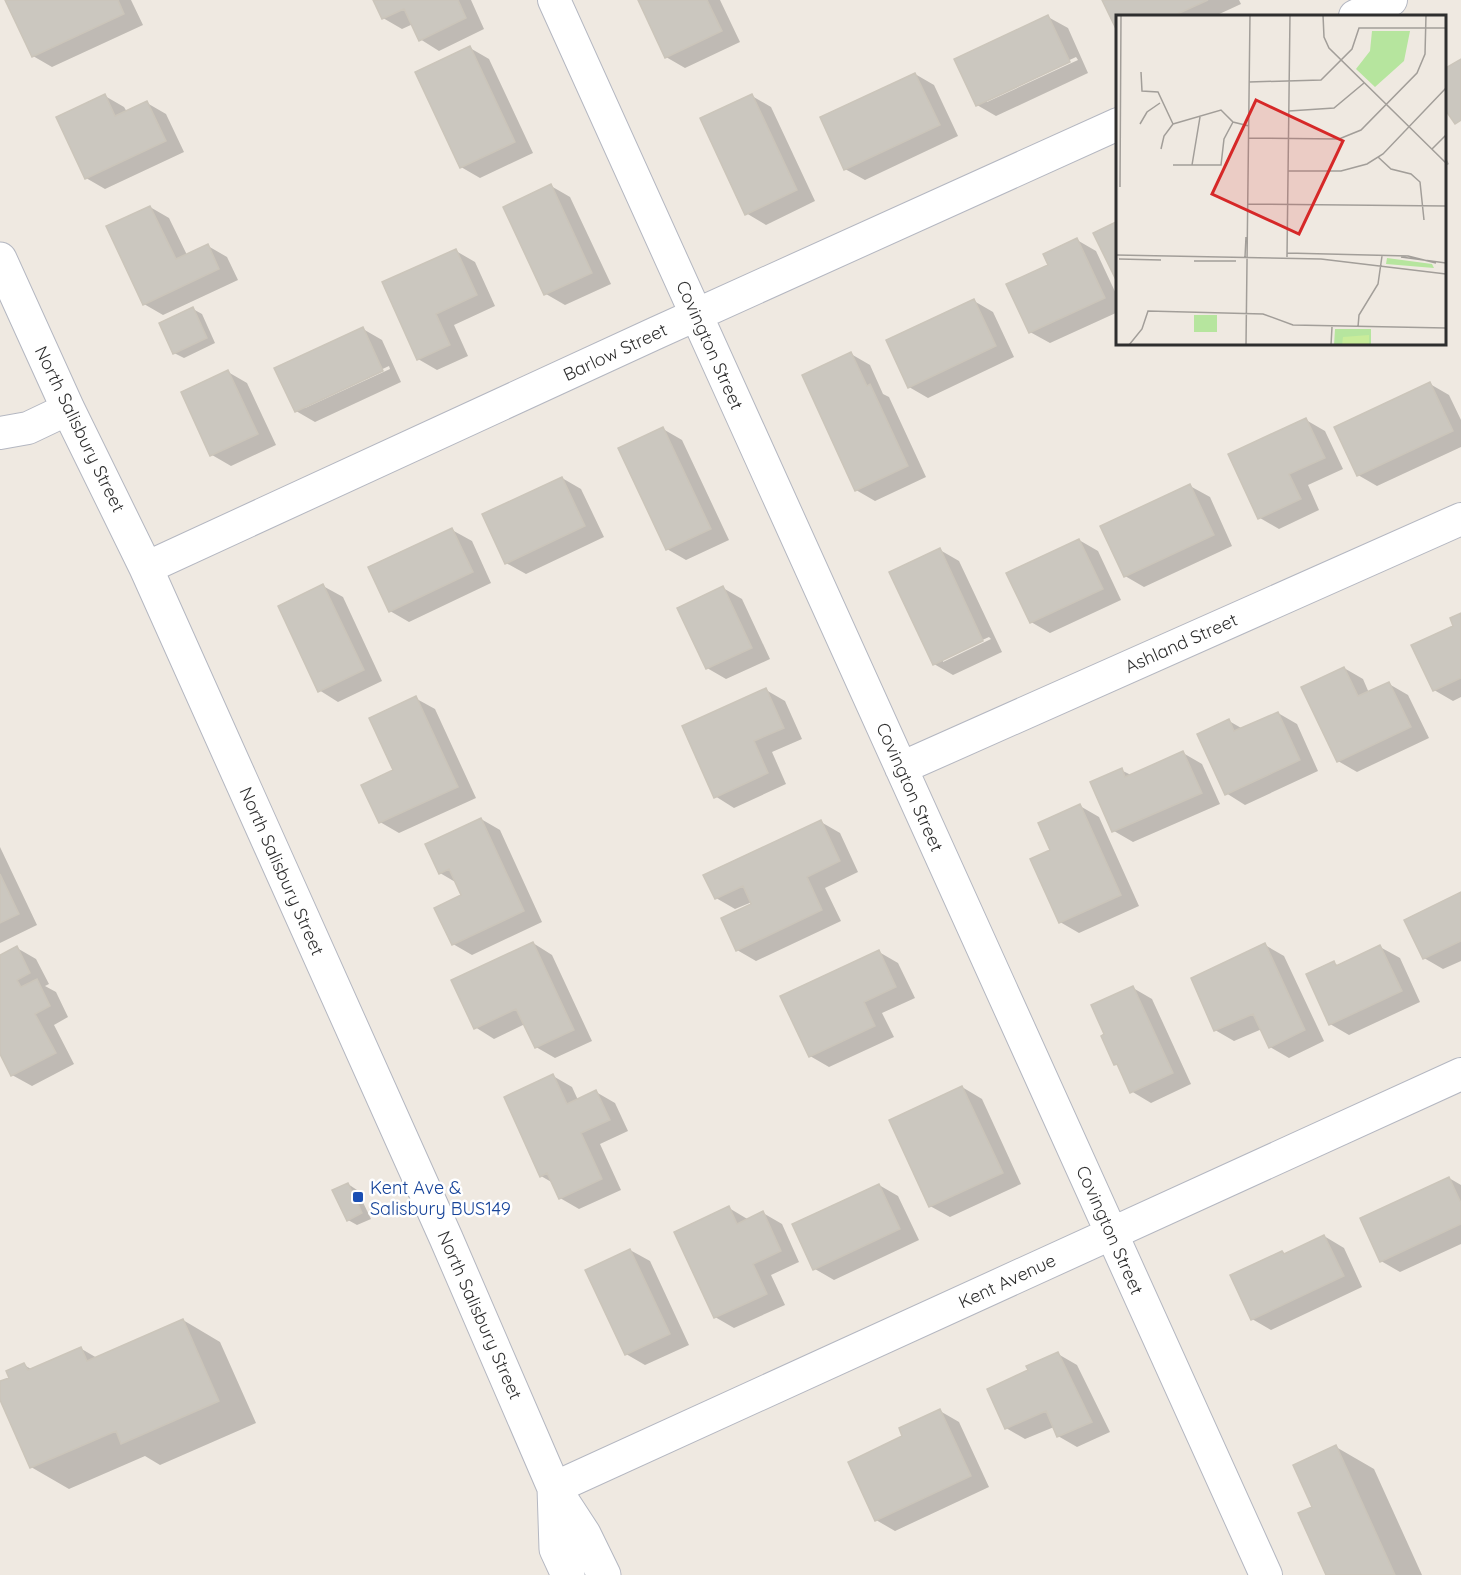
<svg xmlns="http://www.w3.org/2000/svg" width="1461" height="1575" viewBox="0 0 1461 1575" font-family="Quicksand,sans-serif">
	<rect width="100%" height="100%" fill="#efe9e1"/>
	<path fill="#0003" fill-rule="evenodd" d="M7,0h124l12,25 -91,42 -19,-11z
		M375,0h96l13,29 -45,22 -19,-12 -7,-15 -11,5 -19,-11z
		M639,0h81l20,42 -55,26 -19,-11z
		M1104,0h135l2,4 -26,12h-97z
		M1048,17l20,11 20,45 -92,43 -19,-11zM1076,57l2,3 -91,42v-3z
		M470,48l19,11 44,94 -53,25 -19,-11z
		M915,74l19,11 24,51 -93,44 -20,-11z
		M105,96l19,11 3,5 20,-9 19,11 18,38 -79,37 -19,-11z
		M752,96l19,11 44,94 -49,24 -20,-12z
		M1444,154l5,10 -5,3z
		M551,186l19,11 41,87 -46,21 -19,-11z
		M150,207l19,11 18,37 21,-9 19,11 11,23 -75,35 -19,-11z
		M1077,240l19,11 22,47v14l-68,31 -20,-11 20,-67z
		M456,251l19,11 20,44 -41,19 14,31 -31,14 -19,-11z
		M974,301l19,11 21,45 -86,41 -19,-11z
		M193,309l9,5 13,29 -31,15 -10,-5z
		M363,329l19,11 19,42 -86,40 -19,-11zM389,366l1,3 -85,39v-3z
		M851,354l19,11 13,29 6,3 37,80 -51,24 -19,-11z
		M228,372l19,11 29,62 -45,21 -19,-11z
		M1430,384l19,11 12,25v27l-84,39 -19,-11z
		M1306,420l19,11 18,38 -35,16 11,25 -40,19 -19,-11z
		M663,429l19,11 47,100 -43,20 -19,-11z
		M562,478l19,11 23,48 -78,37 -20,-11z
		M1190,486l20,11 22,49 -88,41 -19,-11z
		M452,530l20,11 19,42 -82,39 -19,-11z
		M1079,540l19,11 23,49 -71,33 -19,-11z
		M940,550l19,11 43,91 -49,23 -19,-11zM989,637l2,2 -48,23v-4z
		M323,586l20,11 39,84 -44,21 -19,-12z
		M723,588l19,11 28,60 -44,20 -19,-11z
		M1461,615v82l-8,4 -19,-11 21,-63z
		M1344,668l19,11 6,14 20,-9 19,11 21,43 -72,34 -19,-11z
		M766,690l19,11 17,38 -30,13 14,32 -52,24 -19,-12z
		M415,698l20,11 41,89 -77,35 -19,-11z
		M1278,713l19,11 21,47 -73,34 -19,-12 3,-72 14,8z
		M1183,753l19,11 18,40 -87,38 -19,-11 7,-61 10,5z
		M1080,806l19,11 40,89 -60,27 -19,-11 -8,-72z
		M481,819l19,11 42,92 -70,33 -19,-11 10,-48 -6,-13 -17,-10z
		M821,822l19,11 18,39 -33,16 16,33 -85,40 -19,-11 16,-45 -1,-3 -17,7 -19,-11z
		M0,847l37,78 -37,18z
		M1461,894v67l-18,8 -19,-11z
		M533,943l19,12 40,86 -37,17 -19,-11 -11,-23 -31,15 -19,-12z
		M1265,945l19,11 40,85 -35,17 -19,-11 -8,-18 -28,12 -19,-11z
		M1380,947l20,11 20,44 -71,33 -19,-11 4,-61 5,3z
		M17,948l19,11 13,25 -4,2 11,6 12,25 -14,8 20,39 -42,22 -20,-11 -12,-24v-94z
		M879,952l19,11 17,35 -33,15 12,24 -65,30 -19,-11z
		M1133,988l19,11 39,85 -40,19 -20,-12 -10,-24 -6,-3z
		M553,1076l19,11 6,13 18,-8 19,11 13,28 -28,13 21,46 -42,19 -19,-11 -7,-15 -12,-7z
		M962,1087l20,12 39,85 -71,33 -20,-11z
		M1449,1178l12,7v59l-61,28 -19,-11z
		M348,1184l9,6 14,29 -14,6 -9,-5z
		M879,1185l19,11 21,44 -85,40 -19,-11z
		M729,1208l20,12 14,-7 19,11 17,38 -28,13 14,30 -51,23 -19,-11z
		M1324,1236l20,12 18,39 -91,43 -19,-11 30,-67 4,3z
		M630,1250l20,11 39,84 -44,20 -19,-11z
		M183,1320l37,22 36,81 -96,42 -15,-9 -76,33 -38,-22 -31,-71v-13l11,-5 13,-13 9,5 47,-22 17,10z
		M1058,1354l19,11 33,67 -33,15 -19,-11 -4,-9 -29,12 -19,-11 24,-57z
		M940,1411l19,11 30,65 -94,44 -19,-11 28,-83z
		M1336,1447l38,22 48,106h-94l-14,-67z"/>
	<path fill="#cbc7bf" stroke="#cbc5ba" stroke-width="1.5" d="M5,0h113l6,14 -92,43z
		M373,0h85l8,18 -47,23 -15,-32 -22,10z
		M638,0h69l15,31 -57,27z
		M1102,0h106l-35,16h-55v17z
		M1048,15l22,47 -94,44 -22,-47z
		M470,46l45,96 -55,26 -45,-96z
		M1461,59v61l-6,4 -11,-16v-39z
		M915,73l25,52 -96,45 -24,-53z
		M105,94l10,22 32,-15 19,40 -81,38 -29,-62z
		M752,94l45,96 -52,25 -45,-97z
		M551,184l41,89 -48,22 -41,-88z
		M150,206l26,53 32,-15 11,25 -76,36 -37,-79z
		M1118,221v63l-25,-51z
		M1077,238l28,60 -76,35 -23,-49 42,-19 -5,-11z
		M456,249l21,46 -41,19 14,31 -33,15 -35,-78z
		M974,299l22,47 -88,42 -22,-48z
		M193,307l14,31 -34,16 -14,-31z
		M363,327l20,44 -88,41 -21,-44z
		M851,352l16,34 3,-2 38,82 -53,25 -53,-116z
		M228,370l30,64 -48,22 -29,-64z
		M1430,382l23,49 -96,45 -23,-49z
		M1306,418l19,40 -36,16 12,25 -43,20 -30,-65z
		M663,427l48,102 -45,21 -48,-102z
		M562,477l23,49 -80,38 -23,-50z
		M1190,484l24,51 -90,42 -24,-51z
		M452,528l21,44 -84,40 -21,-45z
		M1079,539l24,50 -73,34 -24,-50z
		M940,548l43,93 -50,24 -44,-93z
		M323,584l41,86 -46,22 -40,-86z
		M723,586l29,62 -46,21 -29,-61z
		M1461,613v65l-28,13 -22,-46 42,-19 -3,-8z
		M1344,667l14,29 31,-14 22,45 -74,35 -36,-75z
		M766,688l18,40 -30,13 14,32 -54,25 -32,-72z
		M416,696l42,91 -79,36 -18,-38 32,-15 -24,-52z
		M1278,712l22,48 -75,35 -28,-61 32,-15 5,12z
		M1183,751l19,42 -90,39 -22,-50 32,-14 3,9z
		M1080,804l41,91 -62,28 -29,-64 20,-9 -12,-27z
		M481,818l43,93 -72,34 -18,-37 27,-13 -12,-26 -10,5 -14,-30z
		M821,820l19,41 -33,16 15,33 -86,41 -15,-33 30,-14 -8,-18 -28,13 -12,-24z
		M0,874l19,40 -19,9z
		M1461,892v49l-38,18 -19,-39z
		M533,942l41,88 -39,18 -19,-39 -42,20 -23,-49z
		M1265,943l40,87 -36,18 -16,-34 -39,17 -23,-53z
		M1380,945l22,46 -73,34 -23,-51 28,-13 2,5z
		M17,946l13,27 -13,7 4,7 16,-8 13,27 -15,8 21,39 -45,23 -11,-22v-99z
		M879,950l17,37 -32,15 11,24 -66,31 -29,-61z
		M1133,986l40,87 -43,20 -13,-29 -3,1 -13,-29 3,-2 -13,-29z
		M553,1074l14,30 29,-14 14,30 -29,13 21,46 -43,20 -12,-26 -7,4 -36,-80z
		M962,1086l41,87 -74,34 -40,-87z
		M1449,1177l12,26v21l-81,38 -20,-44z
		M348,1183l14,30 -15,8 -15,-31z
		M879,1184l21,45 -87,41 -21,-46z
		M729,1206l8,18 26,-13 18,40 -28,13 14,30 -53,24 -40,-86z
		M1324,1235l20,41 -93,44 -21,-45 52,-24 2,3z
		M630,1249l40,85 -45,21 -40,-85z
		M183,1319l36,82 -98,43 -5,-13 -86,37 -30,-68v-19l9,-3 -3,-7 18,-8 4,7 53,-23 6,14z
		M1058,1352l34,70 -35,15 -11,-26 -41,18 -18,-40 41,-19 -2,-4z
		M940,1409l31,67 -96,45 -27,-59 54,-26 -3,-8z
		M1336,1445l59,130h-69l-28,-62 14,-6 -19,-42z"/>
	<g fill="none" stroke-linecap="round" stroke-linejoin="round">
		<g stroke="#b4b7c1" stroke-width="34">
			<path id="minor" d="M554,0l712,1575
				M1355,16l36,-16
				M0,433l28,-5 40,-19
				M146,568l510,-235 462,-209
				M901,768l560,-249
				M554,1488l907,-414"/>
		</g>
		<g stroke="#b4b7c1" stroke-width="35">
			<path id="tertiary" d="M0,259l68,150 78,159 300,670 108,250 30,46 20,41
				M554,1488l2,61 12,26"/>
		</g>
		<use href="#minor" stroke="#fff" stroke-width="32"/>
		<use href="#tertiary" stroke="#fff" stroke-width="33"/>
	</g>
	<rect fill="#1a4fb4" stroke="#fff" stroke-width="2" x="352" y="1191" width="12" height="12" rx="3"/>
	<g text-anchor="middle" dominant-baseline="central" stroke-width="5" stroke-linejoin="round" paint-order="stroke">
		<g font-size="18" fill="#2e2e2e" stroke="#fff">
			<text transform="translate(710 345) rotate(66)">Covington Street</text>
			<text transform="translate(615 352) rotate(-25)">Barlow Street</text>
			<text transform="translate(80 429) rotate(64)">North Salisbury Street</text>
			<text transform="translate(1181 643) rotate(-24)">Ashland Street</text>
			<text transform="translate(910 787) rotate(66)">Covington Street</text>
			<text transform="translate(282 871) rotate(66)">North Salisbury Street</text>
			<text transform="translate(1110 1230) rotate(66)">Covington Street</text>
			<text transform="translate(1007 1281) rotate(-25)">Kent Avenue</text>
			<text transform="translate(480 1315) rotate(66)">North Salisbury Street</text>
		</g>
		<g font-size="18" fill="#164399" stroke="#fff" text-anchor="start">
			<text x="370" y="1187">Kent Ave &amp;<tspan x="370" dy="21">Salisbury BUS149</tspan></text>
		</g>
	</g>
	<g transform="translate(1116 15)">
		<rect width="330" height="330" fill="#efe9e1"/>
		<path d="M256,16h38l-6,30 -29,26 -19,-18 14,-18zM271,243l45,6 2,4 -48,-4zM78,300h23v17h-23zM255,314v16h-37l1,-16z" fill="#b6e59e"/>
		<path d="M253,320v10h-27l1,-8z" fill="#c9ec9a"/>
		<path fill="none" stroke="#a29e99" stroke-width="1.5" d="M207,0l1,22 5,11 117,115M25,57l1,19 16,1 15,32M133,67l72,-2 31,-31 7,-21h87M173,96l45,-3 30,-25M24,109l7,-12 13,-9M57,109l48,-14 12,12 16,4M133,123l90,1 22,-9 56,-57 8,-19 1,-39M45,134l3,-13 9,-12M316,134l14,-14M262,142l13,12 20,5 9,8 4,38M57,150h48l3,-26 9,-17M76,150l8,-48M172,156h53l26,-7 16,-10 63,-66M4,172l1,-172M132,189l198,2M171,238l121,3 28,7M0,240l205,4 125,15M129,242l1,-20M171,242l3,-242M285,242l45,6M3,244l42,1M78,246h42M242,312l1,-12 19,-31 4,-28M13,330l13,-16 6,-18 115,3 30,11 153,3M130,330l4,-330M215,330l1,-18"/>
		<path fill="#d62828" fill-opacity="0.15" stroke="#d62828" stroke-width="3" d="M140,85l87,41 -44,93 -87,-40z"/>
		<rect width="330" height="330" fill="none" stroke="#2e2e2e" stroke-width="3"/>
	</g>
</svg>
